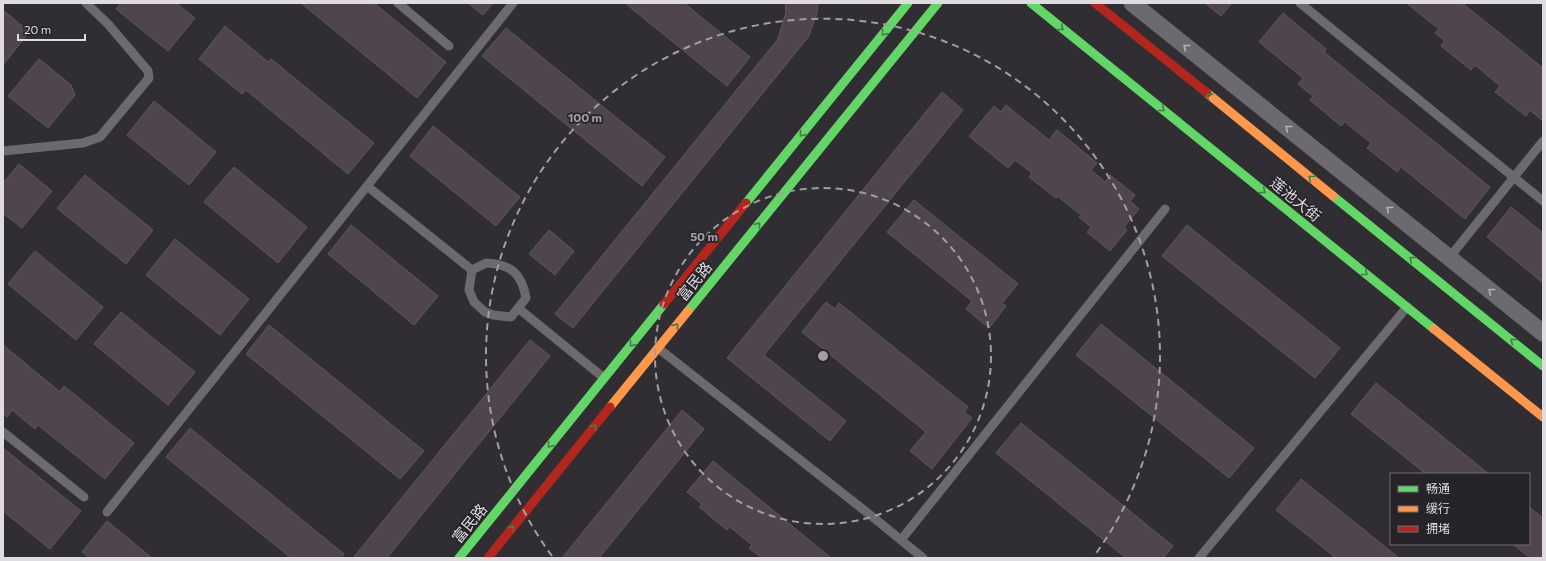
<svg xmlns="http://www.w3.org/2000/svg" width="1546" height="561" viewBox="0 0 1546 561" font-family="Commissioner,'Noto Sans SC',sans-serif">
	<rect width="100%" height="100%" fill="#302e32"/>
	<path fill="#50454f" stroke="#5b595c" d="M121,3h55l19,15 -27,33 -52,-42z
		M301,3h73l72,59 -29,36z
		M468,3h25l-10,12z
		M625,3h59l66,54 -23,29z
		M785,3h33l-1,10 -8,23 -236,292 -18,-14 223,-275 8,-27z
		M1205,3h27l-11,13z
		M1406,3h56l81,65v53l-13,-11 -4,6 -31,-24 5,-6 -25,-21 -4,5 -30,-24 4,-5 -10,-8 4,-4z
		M3,10l26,22 -26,33z
		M1283,13l43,36 -2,3 166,135 -25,32 -64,-52 -4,5 -30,-24 4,-5 -26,-21 -4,4 -31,-26 3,-4 -15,-12 5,-6 -44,-36z
		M225,26l43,36 3,-3 103,84 -26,31 -102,-84 -4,4 -43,-35z
		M506,28l159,129 -23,29 -160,-130z
		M39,59l32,26 4,10 -27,33 -40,-32z
		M942,92l21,18 -199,245 82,66 -16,20 -103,-83z
		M154,101l62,51 -27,33 -62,-50z
		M1006,105l43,35 8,-10 40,33 -6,7 14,12 5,-7 25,20 -5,6 9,8 -15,18 3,3 -17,21 -23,-19 4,-5 -12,-10 2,-2 -24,-19 -1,2 -27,-21 3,-4 -17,-13 -7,8 -39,-32 25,-30 7,6z
		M433,126l87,71 -24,29 -86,-70z
		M19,164l33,27 -30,37 -19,-15v-30z
		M234,167l73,60 -29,36 -74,-61z
		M85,175l68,55 -27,34 -69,-56z
		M914,200l104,84 -16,19 4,3 -17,22 -23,-19 6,-8 -85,-69z
		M1511,207l32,26v50l-56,-46z
		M351,225l87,71 -24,29 -86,-71z
		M1187,225l153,123 -25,30 -153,-122z
		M549,230l25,21 -19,24 -26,-21z
		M175,239l74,60 -29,36 -74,-60z
		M35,251l68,56 -27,33 -68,-56z
		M826,302l9,7 4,-6 129,104 -4,5 8,6 -40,51 -22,-18 16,-19 -124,-100z
		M121,312l74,60 -27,33 -74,-61z
		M1101,324l153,124 -25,30 -153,-123z
		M269,325l155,126 -24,28 -154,-125z
		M530,340l20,16 -163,202h-34z
		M3,345l57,47 4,-6 70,57 -29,36 -67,-54 -3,4 -23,-19 -5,7 -4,-4z
		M1376,383l113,91h-63l-75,-60z
		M682,410l22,19 -105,129h-37z
		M1021,423l152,123 -10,12h-37l-130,-105z
		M190,428l154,126 -3,4h-50l-125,-101z
		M3,448l78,63 -31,38 -47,-38z
		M713,461l118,97h-69l-13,-10 3,-3 -22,-18 -3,3 -28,-23 3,-3 -15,-12z
		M1301,479l98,79h-63l-60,-48z
		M1529,507l14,11v40h-13l-17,-14h16z
		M107,521l45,37h-62l-8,-6z"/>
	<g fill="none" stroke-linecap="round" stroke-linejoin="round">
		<path stroke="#6c6a6e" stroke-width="9" d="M398,3l51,43
			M1300,3l243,198
			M3,151l80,-8 17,-6 49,-59 -1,-7 -40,-47 -22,-21
			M367,186l105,84
			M1449,258l94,-117
			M486,263c25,1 36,11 40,35l-15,19 -18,-2 -8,-3 -11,-10 -5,-12 3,-20z
			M518,308l86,70
			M658,348l216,170 49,40
			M3,432l81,65
			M107,512l406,-509
			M901,540l264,-331
			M1199,558l208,-251"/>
		<path stroke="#6c6a6e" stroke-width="17" d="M1132,3l411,330"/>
		<path stroke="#63d668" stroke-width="9" d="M1031,3l403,326
			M1333,196l210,170
			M746,203l162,-200
			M688,311l250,-308
			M459,558l205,-254"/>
		<path stroke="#ff974d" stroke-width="9" d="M1207,93l126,103
			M1434,329l109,88
			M610,407l78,-96"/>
		<path stroke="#b3261e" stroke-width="9" d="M1095,3l112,90
			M664,304l82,-101
			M488,558l122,-151"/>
	</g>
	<defs><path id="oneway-chevron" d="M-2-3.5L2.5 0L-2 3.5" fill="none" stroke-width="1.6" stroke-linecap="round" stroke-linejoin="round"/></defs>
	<g stroke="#457d48">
		<use href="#oneway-chevron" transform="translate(1061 28) rotate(39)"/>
		<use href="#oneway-chevron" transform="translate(884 33) rotate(129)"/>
		<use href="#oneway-chevron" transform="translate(1209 96) rotate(-141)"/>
		<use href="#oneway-chevron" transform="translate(1162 109) rotate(39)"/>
		<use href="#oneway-chevron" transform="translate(802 134) rotate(129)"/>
		<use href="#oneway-chevron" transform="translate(1311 178) rotate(-141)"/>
		<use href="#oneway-chevron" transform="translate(1263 191) rotate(39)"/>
		<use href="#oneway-chevron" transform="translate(758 225) rotate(-51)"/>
		<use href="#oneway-chevron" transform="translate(1412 259) rotate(-141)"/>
		<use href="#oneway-chevron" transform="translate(1365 273) rotate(39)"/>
		<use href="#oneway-chevron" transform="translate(676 326) rotate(-51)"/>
		<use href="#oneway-chevron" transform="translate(1513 341) rotate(-141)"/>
		<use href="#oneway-chevron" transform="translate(632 344) rotate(129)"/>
		<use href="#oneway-chevron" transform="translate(594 427) rotate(-51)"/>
		<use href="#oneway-chevron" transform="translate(550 445) rotate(129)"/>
		<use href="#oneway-chevron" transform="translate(512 528) rotate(-51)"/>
	</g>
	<g stroke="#b6b4b8">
		<use href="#oneway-chevron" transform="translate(1186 47) rotate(-141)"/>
		<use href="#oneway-chevron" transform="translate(1288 128) rotate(-141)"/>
		<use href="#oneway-chevron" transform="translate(1389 209) rotate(-141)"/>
		<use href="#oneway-chevron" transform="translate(1491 291) rotate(-141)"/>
	</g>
	<g fill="none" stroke="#a19fa3" stroke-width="2" stroke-dasharray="7 5">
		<circle cx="823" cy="356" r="168"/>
		<path d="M552 556A337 337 0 1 1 1094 556"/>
	</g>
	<g text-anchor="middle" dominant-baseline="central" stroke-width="3.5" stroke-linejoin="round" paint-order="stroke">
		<g font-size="15" fill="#dedce0" stroke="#272429">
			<text transform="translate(1296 199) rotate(39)">莲池大街</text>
			<text transform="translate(694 281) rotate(-51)">富民路</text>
			<text transform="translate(469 523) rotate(-51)">富民路</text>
		</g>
	</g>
	<circle cx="823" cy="356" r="6" fill="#a19fa3" stroke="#272429" stroke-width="2"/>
	<g font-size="12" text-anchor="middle" font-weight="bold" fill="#a19fa3" stroke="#272429" stroke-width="3.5" stroke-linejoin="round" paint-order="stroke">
		<text x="585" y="122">100 m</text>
		<text x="704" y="241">50 m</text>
	</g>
	<rect width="1546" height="561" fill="none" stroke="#dedce0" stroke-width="8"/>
	<rect x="1390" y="473" width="140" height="72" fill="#272429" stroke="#706e72"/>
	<rect x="1398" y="486" width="20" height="6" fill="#63d668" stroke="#706e72"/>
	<text x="1426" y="493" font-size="12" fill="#dedce0">畅通</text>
	<rect x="1398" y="506" width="20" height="6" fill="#ff974d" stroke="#706e72"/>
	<text x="1426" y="513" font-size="12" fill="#dedce0">缓行</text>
	<rect x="1398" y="526" width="20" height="6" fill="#b3261e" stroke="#706e72"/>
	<text x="1426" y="533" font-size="12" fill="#dedce0">拥堵</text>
	<path d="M18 34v6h67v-6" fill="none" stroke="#dedce0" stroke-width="2"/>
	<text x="24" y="34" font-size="12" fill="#dedce0" stroke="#272429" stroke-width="3" paint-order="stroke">20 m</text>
</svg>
